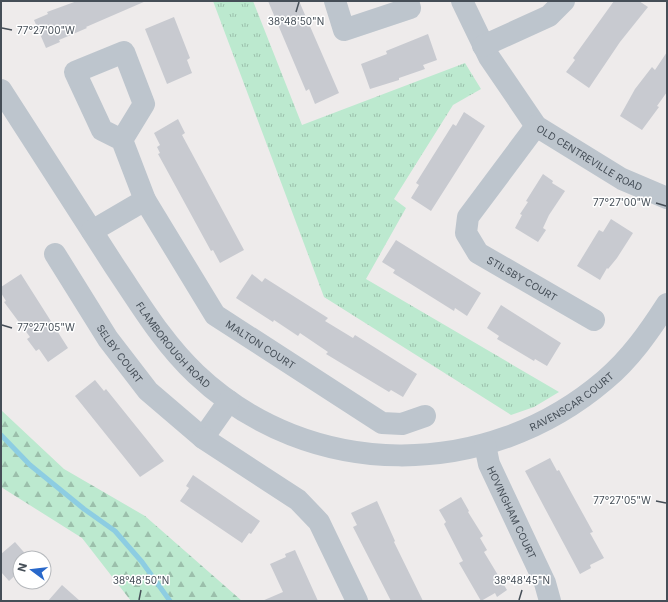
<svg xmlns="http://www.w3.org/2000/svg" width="668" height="602" viewBox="0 0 668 602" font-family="Inter,sans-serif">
	<defs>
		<pattern id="grass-tufts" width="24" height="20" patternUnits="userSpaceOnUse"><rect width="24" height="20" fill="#bce9cf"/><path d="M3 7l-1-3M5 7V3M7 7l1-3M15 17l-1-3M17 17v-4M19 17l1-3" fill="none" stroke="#9bbfab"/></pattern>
		<pattern id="forest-firs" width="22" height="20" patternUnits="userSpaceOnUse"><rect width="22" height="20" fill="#bce9cf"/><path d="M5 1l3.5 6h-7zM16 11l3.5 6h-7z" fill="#9bbfab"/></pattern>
	</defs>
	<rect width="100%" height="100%" fill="#eeebeb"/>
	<path fill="url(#grass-tufts)" d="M213,1h40l49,124 163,-62 16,26 -28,16 -59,94 12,9 -40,71 193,113 -25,15 -23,8 -187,-118z"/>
	<path fill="url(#forest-firs)" d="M1,410l63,59 81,47 97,85h-111l-49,-63 -81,-51z"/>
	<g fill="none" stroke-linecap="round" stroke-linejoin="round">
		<path stroke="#8dcde2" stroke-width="5" d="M1,435l29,30 54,44 31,22 27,31 28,39"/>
	</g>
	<path fill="#c8cad0" d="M77,1h69l-60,26 1,1 -28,12 1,2 -14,6 -12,-28 14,-6 -1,-2z
		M268,1h31l40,92 -24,11 -6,-15 -3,2z
		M614,1h25l9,6 -28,35 -31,46 -23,-16 9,-12 -2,-2z
		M174,17l16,41 -3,2 5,13 -25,11 -22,-55z
		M428,34l9,26 -14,5 2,4 -26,9v2l-29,9 -9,-25 26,-10 -1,-3z
		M667,52v40l-10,14 2,1 -17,23 -22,-14 15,-27 17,-22 3,3z
		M464,112l21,14 -54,85 -20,-13 8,-13 -3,-2 37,-59 3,2z
		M178,119l7,14 -3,2 7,13 55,102 -24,13 -7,-13 -2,1 -53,-97 2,-1 -3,-6 3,-2 -6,-12z
		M543,174l10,7 -1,2 13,8 -16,24 -6,13 3,2 -8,12 -23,-14 7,-13 -2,-1 8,-12 -2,-1z
		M611,219l22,14 -16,25 -9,11 -1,-1 -7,12 -23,-14 22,-36 4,2z
		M396,240l85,53 -14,23 -12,-8 -1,3 -48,-30 -13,-8 2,-3 -13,-8z
		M21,274l47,74 -20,14 -9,-13 -3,2 -9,-12 3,-2 -26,-35 2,-1 -5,-8v-6z
		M252,274l10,8 3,-4 63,40 -3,3 28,17 2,-3 62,39 -14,23 -12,-7 -2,2 -63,-38 2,-2 -28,-19 -2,3 -24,-16 -1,2 -37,-24z
		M501,305l60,38 -14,23 -12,-7 -1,2 -37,-22 2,-3 -12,-8z
		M95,380l9,11 2,-2 58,72 -24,16 -65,-81z
		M550,458l7,13 2,-1 13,24 21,38 -3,1 14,25 -14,7 1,3 -11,6 -55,-103z
		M193,475l67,46 -9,13 -2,-1 -7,10 -62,-42 9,-13 -3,-2z
		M461,497l8,14 -1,1 15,24 -3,2 7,12 -3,2 23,38 -10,7 -2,-4 -14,8 -22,-38 4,-2 -19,-37 2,-2 -7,-12z
		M377,501l18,40 -1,1 29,59h-32l-38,-74 4,-2 -6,-12z
		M15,542l14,16h-9v13l-11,10 -8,-9v-18z
		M295,550l23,51h-56l21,-9 -13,-28 16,-7 -1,-3z
		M62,585l18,16h-32z"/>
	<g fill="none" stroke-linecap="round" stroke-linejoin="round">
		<g stroke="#bdc5cd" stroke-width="22">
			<path d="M335,1l9,29 66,-22 -2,-7"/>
			<path id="s1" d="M462,1l27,56 47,69 86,53 45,19"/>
			<path d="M483,46l66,-30 15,-15"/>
			<path id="s2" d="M1,90c38,59 76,118 114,177 25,37 48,76 81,107 114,108 291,107 409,6 25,-21 44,-48 62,-76"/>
			<path id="s3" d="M536,126l-68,91 -2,16 12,20 116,67"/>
			<path id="s4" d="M145,200l70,115 167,108 20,1 23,-8"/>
			<path d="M92,231l53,-31 -23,-60 22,-36 -20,-52 -49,20 27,58 20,10"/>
			<path id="s5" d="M55,254l53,85 40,52 55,47 26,-37"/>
			<path d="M203,438l95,62 21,22 38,79"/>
			<path id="s6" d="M485,445l4,19 56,119 5,18"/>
		</g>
	</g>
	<path fill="none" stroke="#454e57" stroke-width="1.5" d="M296,12l3,-10M2,28l10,2M656,203l10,3M2,325l10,3M656,501l10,2M139,600l2,-10M519,600l3,-10"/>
	<g text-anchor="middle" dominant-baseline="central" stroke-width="3" stroke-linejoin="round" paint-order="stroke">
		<g font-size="10" fill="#454e57" stroke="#fff">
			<text stroke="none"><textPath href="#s1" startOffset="208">OLD CENTREVILLE ROAD</textPath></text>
			<text stroke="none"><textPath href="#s3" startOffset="204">STILSBY COURT</textPath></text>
			<text stroke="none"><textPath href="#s2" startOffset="308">FLAMBOROUGH ROAD</textPath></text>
			<text stroke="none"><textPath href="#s4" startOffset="189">MALTON COURT</textPath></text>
			<text stroke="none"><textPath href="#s5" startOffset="119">SELBY COURT</textPath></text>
			<text stroke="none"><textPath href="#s2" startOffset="753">RAVENSCAR COURT</textPath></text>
			<text stroke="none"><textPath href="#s6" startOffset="73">HOVINGHAM COURT</textPath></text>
		</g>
	</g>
	<g font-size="10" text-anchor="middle" fill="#454e57" stroke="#fff" stroke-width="3" stroke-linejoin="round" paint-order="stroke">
		<text x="296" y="25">38°48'50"N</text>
		<text x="46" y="34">77°27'00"W</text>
		<text x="622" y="206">77°27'00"W</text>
		<text x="46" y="331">77°27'05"W</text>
		<text x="622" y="504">77°27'05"W</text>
		<text x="141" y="584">38°48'50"N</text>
		<text x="522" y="584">38°48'45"N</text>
	</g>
	<rect width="668" height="602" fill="none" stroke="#454e57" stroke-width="4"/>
	<g transform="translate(32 570) rotate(285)"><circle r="19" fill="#ffffff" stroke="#b5b8bc"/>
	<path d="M0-3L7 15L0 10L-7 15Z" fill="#2968ca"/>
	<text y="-6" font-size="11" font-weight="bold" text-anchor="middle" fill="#454e57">N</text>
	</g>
</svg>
